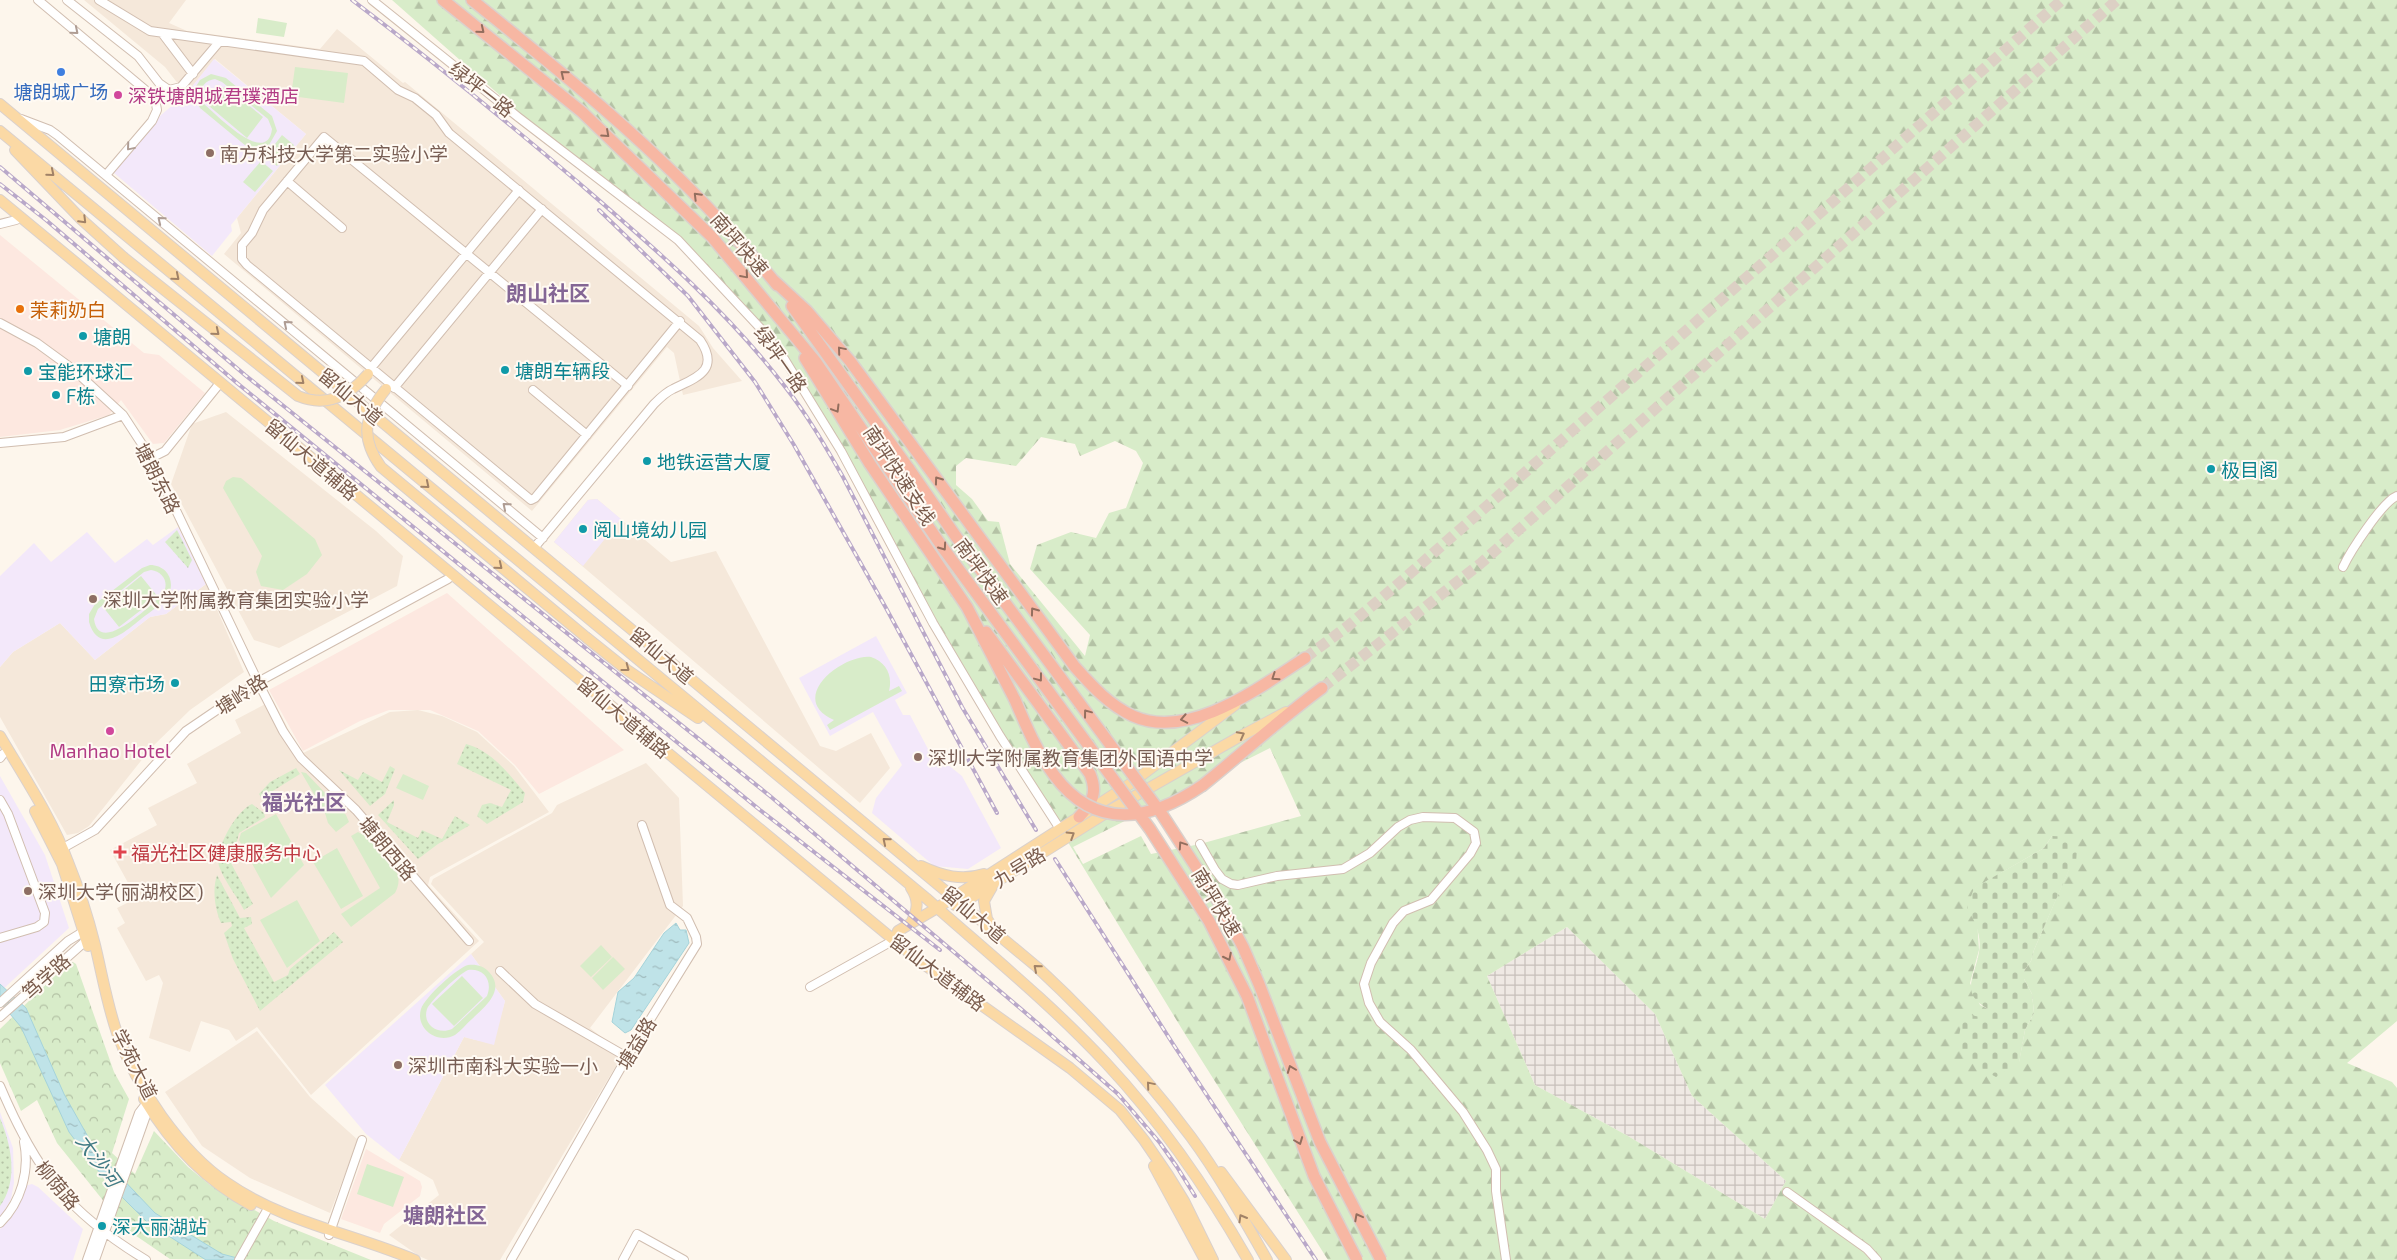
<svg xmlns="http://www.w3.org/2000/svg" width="2397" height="1260" viewBox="0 0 2397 1260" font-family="'Exo 2','Noto Sans SC',sans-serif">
	<defs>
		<pattern id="industrial-grid" width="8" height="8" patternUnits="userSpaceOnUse" patternTransform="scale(1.25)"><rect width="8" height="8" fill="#efe9e4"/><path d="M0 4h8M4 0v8" fill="none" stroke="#c7c0bb"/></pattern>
		<pattern id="grass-dots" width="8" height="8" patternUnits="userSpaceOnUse" patternTransform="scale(1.25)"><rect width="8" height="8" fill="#d8ecc9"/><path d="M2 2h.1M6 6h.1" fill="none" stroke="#b4c2a5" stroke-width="1.8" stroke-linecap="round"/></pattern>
		<pattern id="forest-firs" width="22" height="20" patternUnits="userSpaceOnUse" patternTransform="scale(1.25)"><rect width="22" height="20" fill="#d8ecc9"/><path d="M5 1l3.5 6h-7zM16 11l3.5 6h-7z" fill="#b4c2a5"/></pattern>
		<pattern id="cemetery-stones" width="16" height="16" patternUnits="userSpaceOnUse" patternTransform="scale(1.25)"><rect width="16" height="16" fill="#d8ecc9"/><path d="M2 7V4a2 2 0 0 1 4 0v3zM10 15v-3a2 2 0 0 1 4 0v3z" fill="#b4c2a5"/></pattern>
		<pattern id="park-crowns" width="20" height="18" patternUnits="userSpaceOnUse" patternTransform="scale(1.25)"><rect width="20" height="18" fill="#d8ecc9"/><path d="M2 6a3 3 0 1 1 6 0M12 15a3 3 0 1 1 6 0" fill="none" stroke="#b4c2a5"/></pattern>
		<pattern id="water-ripples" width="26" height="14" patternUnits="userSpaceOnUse" patternTransform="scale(1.25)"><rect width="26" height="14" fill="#bfe3e8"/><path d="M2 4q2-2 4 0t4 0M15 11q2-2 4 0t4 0" fill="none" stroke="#a0bbbe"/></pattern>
	</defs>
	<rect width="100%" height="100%" fill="#fdf6ec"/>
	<path fill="#f5e8da" d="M84,0h102l-17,23 18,8 133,18 17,-20 66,54 2,-1 294,244 14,22 29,33 -59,14 -9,-42 -7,-6 -135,164 -308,-257 17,-21 -4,-15 69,-84 -91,-75 -29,35 -21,-27z
		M226,412l150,119 27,25 -6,30 -118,62 -25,-8 -83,-156 21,-60z
		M597,499l74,63 45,-11 104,195 16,5 35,-18 19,35 -30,35 -306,-261 34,-42z
		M206,584l38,88 -54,38 -38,37 -63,79 -11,7 -11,2 -67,-118v-50l13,-15 47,-29 35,37 55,-43 16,-3z
		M273,700l28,54 89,-42 28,-2 24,6 35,16 37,34 35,46 -119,65 -2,8 51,56 -168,154 -54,-68 -21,14 -7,-11 -28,-9 -11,31 -41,-14 14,-55 -4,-8 -13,6 -29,-53 8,-5 -8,-15 12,-6 -4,-8 7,-4 -22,-40 47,-25 -9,-17 49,-25 -10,-19 54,-31 -6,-13z
		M646,763l33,35 4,108 -93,122 33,26 -123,206h-72l-9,-4 -30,-21 50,-40 -6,-15 -34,-20 65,-123 29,7 12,-43 -34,-47 13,-12 -53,-58 2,-5 119,-66 5,-8z
		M257,1031l53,66 48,43 -28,73 -80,-35 -48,-32 -37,-54z"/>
	<path fill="#fde8e0" d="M0,235l144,118 15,2 46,38 -41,50 -11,1 -32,-44 -12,15 -49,15 -60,7z
		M447,593l177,157 -85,44 -24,-29 -37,-34 -48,-21h-41l-29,11 -57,30 -34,-61z
		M366,1149l54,32 2,6 -2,9 -36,28 -4,9 -39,-14z"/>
	<path fill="url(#industrial-grid)" d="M1567,927l88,87 37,82 94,85 -21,38 -137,-83 -93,-51 -48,-109z"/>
	<path fill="#f3e8fa" d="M214,59l92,75 -75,91 1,6 -20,25 -98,-83 47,-58 25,-21z
		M597,499l24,20 -38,47 -29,-24 34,-42z
		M178,527l28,57 -40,30 -16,3 -55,43 -35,-37 -47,29 -13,15v-91l34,-33 17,19 36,-30 28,31 32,-24 6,6z
		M876,636l31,57 -12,7 8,15h7l18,34 34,27 39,72 -33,21 -34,-3 -62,-53 4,-15 26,-33 -29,-53 -43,24 -31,-58z
		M0,776l45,79 24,73 -69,64z
		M471,954l34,47 -11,44 -30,-8 -65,123 -33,-26 -41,-49z
		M0,1112l13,36 1,35 -3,16 -11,19z
		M32,1184l6,3 45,42 -10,31h-73v-31l15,-17 10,-26z"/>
	<path fill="url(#grass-dots)" d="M177,530l15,30 -4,8 -23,-26z
		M466,744c26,7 42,29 59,49l-2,9 -36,22 -10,-8 5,-11 8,-2 12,4 9,-17 -54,-26z
		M390,766l5,3 -10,25 -15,12 -31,-36 19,10 5,-8 19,10z
		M296,768l4,6 -32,20 2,6 -6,2 -5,-8 11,-12z
		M394,800v5l-7,17 31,16 4,-8 20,9 13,-23 15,9 -32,19 -20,15 -40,-44z
		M252,804l12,9 1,4 -26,16 -3,12 -11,7 28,52 -9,6c-7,-14 -20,-29 -25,-44 -5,-17 18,-56 33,-62z
		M217,875l23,43 11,-1 1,7 -8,4 30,54 14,-7 2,-6 44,-37 9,10 -83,69 -27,-52 -9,-26 8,-7 -1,-4 -10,1c-6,-14 -9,-33 -4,-48z
		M0,1118c11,26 19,62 0,88z"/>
	<path fill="url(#forest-firs)" fill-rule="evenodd" d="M392,0h2005v1021l-50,42 45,19 5,6v172h-1069l-143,-226 -183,-300 -217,-374 -105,-122 -159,-124zM1041,437l34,7 5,12 35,-15 21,10 7,12 -17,45 -17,5 -13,25 -25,-6 -34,13 -7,24 60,66 -5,21 -75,-92 -11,-42 -11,-1 -16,-22 -16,-14v-19l10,-8 50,8zM1270,748l31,68 -101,28 -49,10 -10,-18 -58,28 -10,-17zM2052,836l17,33 -35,81 -3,11 -7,10v8l8,15 2,19 -9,17 -6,32 -31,-42v-11l-8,-4 -10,-22 9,-33 -4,-62 69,-40zM1567,927l88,87 37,82 94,85 -21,38 -137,-83 -93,-51 -48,-109z"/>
	<path fill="url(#cemetery-stones)" d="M2052,836l18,1 7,10 -1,17 -7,6 -35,80 -3,11 -7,10v8l8,15 2,19 -9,17 -6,33 -23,14c-27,-16 -49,-29 -29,-63l21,5v-10c-29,-16 -13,-32 -9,-57 3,-16 -4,-31 -12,-44l7,-20 70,-40z"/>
	<path fill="url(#park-crowns)" d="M73,962l3,2 38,108 15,27 -17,54 23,21 19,-43 34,36 22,18 64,36 97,39 -201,-1 -44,-30 -69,-86 -20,-43 -16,11 -21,-48v-34l60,-58z"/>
	<path fill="#d8ecc9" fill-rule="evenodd" d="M258,18l29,5 -3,14 -28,-4z
		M295,67l53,6 -4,30 -53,-7z
		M211,74l15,4 46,38 5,15 -8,14 -11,4 -12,-3 -46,-38 -6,-12 1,-8 5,-8zM215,79l7,3 46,37 4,10c-5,39 -57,-16 -68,-25 -8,-11 -2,-23 11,-25z
		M225,86l38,31 -16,21 -38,-32z
		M282,135l12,10 -17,21 -12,-9z
		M261,161l12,10 -18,21 -12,-10z
		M233,477l8,1 74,61 7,16 -15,19 -24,16 -22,-4 -5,-14 6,-16 -39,-68 3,-7z
		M150,565c17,0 26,16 18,31 -7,9 -18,16 -27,23 -15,12 -42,37 -52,3v-8l6,-10 47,-36zM151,570c13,2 19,14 11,25 -12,10 -63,62 -68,24l4,-10 46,-37z
		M141,576l17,21 -39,30 -16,-20z
		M871,657c15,5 22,18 18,34l10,-5 3,5 -72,39 -3,-5 7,-5c-48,-21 8,-66 37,-63z
		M301,772l5,1 40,42 3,7 -13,10 -8,-9 -3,-10z
		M403,774l26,12 -6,14 -27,-12z
		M276,814l28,51 -33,33 -32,-58 2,-7z
		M358,832c12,5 32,27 38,39 4,7 3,15 -1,22l-44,34 -10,-13 39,-26 -29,-52z
		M337,848l26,48 -22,13 -28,-47z
		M297,900l23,41 -33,27 -27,-48z
		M601,945l11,12 -21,20 -11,-11z
		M613,957l12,12 -22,21 -11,-12z
		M468,965c8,-1 16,1 21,7 17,18 -4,35 -17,47 -6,5 -11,12 -17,16 -18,10 -40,-7 -34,-26 4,-12 36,-41 47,-44zM468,970c16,-2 25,11 19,26l-35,33c-14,6 -30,-4 -25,-20 4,-9 32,-35 41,-39z
		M462,976l21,22 -29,28 -22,-22z
		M367,1164l37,13 -11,30 -36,-13z"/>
	<path fill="url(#water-ripples)" stroke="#a5d3da" d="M676,923l4,7h6l3,13 -58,87 -6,3 -13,-11 6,-30 16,-14 30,-45z
		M0,984l26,24 38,86 32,57 59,62 67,41 23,6h-39l-59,-38 -41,-41 -37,-49 -48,-105 -21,-25z"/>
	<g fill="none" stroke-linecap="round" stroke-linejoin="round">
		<path stroke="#dcd0c4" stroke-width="11" stroke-dasharray="11 5.5" stroke-linecap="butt" d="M1305,658l43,-32 49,-41 665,-585
			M1322,688l158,-124 637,-564"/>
		<g stroke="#d1beb0" stroke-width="10">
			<path id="minor" d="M38,0l117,98 2,12 -5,11 -46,54
				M67,0l71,56 21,27 10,7 12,-3 5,-6 34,-40
				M99,0l51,31 214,30 34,29 17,8 21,17 13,18 251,207c21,31 -5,38 -27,49 -7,3 -13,9 -19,15l-120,144
				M372,0l146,117 160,123 85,91 22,29 56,91 92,172 67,113 60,93
				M162,33l31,41
				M21,119l29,11 7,5 486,403
				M287,181l55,47
				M0,224l16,-4
				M0,323l37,20 37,27 49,45 28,43 107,224 25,49 18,27 55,52 113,131
				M371,368l148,-178
				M628,386l-304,-249 -61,73 -11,23 -10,12v14l5,6 284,235 4,-2 145,-177
				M394,388l148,-179
				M533,390l54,45
				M0,443l64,-6 59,-22
				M151,458l14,-7 55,-68
				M2343,567c7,-15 39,-65 54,-71
				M0,758l3,-4
				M0,800l8,14 37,99 -1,9 -7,5 -37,11
				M1200,844l15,26 7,9 9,5 7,1 39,-9 66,-7 27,-16 28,-26 12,-7 13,-3 32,1 19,14 2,11 -6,11 -39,46 -27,11 -11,12 -22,40 -7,21 5,19 11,19 31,28 52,62 24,38 9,19v22l10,69
				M63,848l32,-18 91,-99 72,-49 190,-103
				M500,971l35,33 92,53
				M810,987l84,-47
				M0,1003l68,-62 18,-11
				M0,1017l89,-79
				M0,1086c36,85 67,126 146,174
				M1787,1192l80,57 10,11
				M0,1223c21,-21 30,-52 24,-81
				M329,1235l33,-95
				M87,1260l52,-147 10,-13
				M95,1260l55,-156
				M239,1260l27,-48
				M511,1260l116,-203 70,-113 -1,-7 -9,-19 -17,-13 -28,-80
				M623,1260l14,-26 47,26"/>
		</g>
		<g stroke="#dad1cd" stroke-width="12">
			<path id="major" d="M0,104l1037,863c57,53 108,108 154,170 28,38 52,81 76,123
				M0,131l926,767c61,54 124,105 180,165 55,59 102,127 142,197
				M15,150l66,69 42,38
				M0,200l918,760 152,108 50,42 24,30 24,35 16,26 29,59
				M587,638l40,32 71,48
				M0,736c24,41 52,82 68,126 11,27 20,55 27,83 7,29 12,59 22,88 19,53 63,118 110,150 56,39 127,51 188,77
				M35,811l27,53 26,82
				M921,866c21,10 41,15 63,8
				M911,888c8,12 7,22 0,35
				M955,905l6,-1 153,-96 125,-71 47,-25
				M992,927l-5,-8 -3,-18 8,-14
				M894,940l4,-9 39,-23 193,-124 105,-79
				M144,1099c27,45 60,81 107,106
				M1154,1166l51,94
				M1221,1172l65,88"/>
		</g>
		<g stroke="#dad1cd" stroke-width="14">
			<path id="highway" d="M443,0l139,112 130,125 104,125 79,116
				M472,0c92,74 184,148 262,236 14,16 30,32 43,49
				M772,279l35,32 43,50 225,306c17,19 34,38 58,49 56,25 127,-29 172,-58
				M792,306l117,163
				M805,358l65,106 97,143 48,93
				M986,632l104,142c8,19 2,29 -11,43
				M1203,785c40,-32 78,-67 119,-97"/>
		</g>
		<use href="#minor" stroke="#fff" stroke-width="8"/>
		<use href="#major" stroke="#fbd9a5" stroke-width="10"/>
		<use href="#highway" stroke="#f7b7a3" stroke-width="11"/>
		<g stroke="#b9a8c9" stroke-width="4">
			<path id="rail" d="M352,0c78,59 153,120 227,183 74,64 148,127 207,205 22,28 39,58 57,89l119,230 74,123
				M0,167l245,208 525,421 264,224 84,74 42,49 17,24 18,29
				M0,184l46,36 191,163 523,427 180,140
				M599,210l89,86 67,86 39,63 92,163 111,205
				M1055,859l118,185 143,216"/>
		</g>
		<use href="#rail" stroke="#fffaf3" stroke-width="2" stroke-dasharray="5.5" stroke-linecap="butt"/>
		<g stroke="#dad1cd" stroke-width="12" stroke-linecap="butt">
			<path id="major-bridge" d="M123,257l175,139c29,12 51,0 70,-22
				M386,389c-22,27 -26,49 -5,78l206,171"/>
		</g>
		<g stroke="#dad1cd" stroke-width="14" stroke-linecap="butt">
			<path id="highway-bridge" d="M909,469l48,69 204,275 59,91 23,43 16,37 61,158 61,118
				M895,478l48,70 207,281 59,92 38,75 67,180 43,84
				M1015,700c11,26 22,52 39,75 42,57 98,45 149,10"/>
		</g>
		<use href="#major-bridge" stroke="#fbd9a5" stroke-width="10"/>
		<use href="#highway-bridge" stroke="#f7b7a3" stroke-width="11"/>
	</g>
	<defs><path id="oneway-chevron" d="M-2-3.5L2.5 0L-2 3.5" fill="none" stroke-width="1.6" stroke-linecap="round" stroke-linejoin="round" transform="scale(1.25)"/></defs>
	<g stroke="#936e5e">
		<use href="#oneway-chevron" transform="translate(481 30) rotate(39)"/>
		<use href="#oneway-chevron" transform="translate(564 74) rotate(-141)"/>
		<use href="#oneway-chevron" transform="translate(606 134) rotate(42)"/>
		<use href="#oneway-chevron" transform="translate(697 196) rotate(-135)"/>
		<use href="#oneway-chevron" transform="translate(745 275) rotate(49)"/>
		<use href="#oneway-chevron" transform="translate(841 350) rotate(-130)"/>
		<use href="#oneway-chevron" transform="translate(836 409) rotate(59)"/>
		<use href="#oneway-chevron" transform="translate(938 480) rotate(-126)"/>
		<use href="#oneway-chevron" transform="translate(943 547) rotate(55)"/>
		<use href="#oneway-chevron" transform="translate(1034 611) rotate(-126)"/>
		<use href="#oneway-chevron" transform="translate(1275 677) rotate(146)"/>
		<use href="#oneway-chevron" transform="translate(1039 678) rotate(53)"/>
		<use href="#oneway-chevron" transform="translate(1087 713) rotate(-127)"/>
		<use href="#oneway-chevron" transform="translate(1184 719) rotate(169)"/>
		<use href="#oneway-chevron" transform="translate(1182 845) rotate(-124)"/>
		<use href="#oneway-chevron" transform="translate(1228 957) rotate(63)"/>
		<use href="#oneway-chevron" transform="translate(1291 1069) rotate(-111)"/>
		<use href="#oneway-chevron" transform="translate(1299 1141) rotate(69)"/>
		<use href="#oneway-chevron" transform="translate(1358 1217) rotate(-118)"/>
	</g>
	<g stroke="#af9d94">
		<use href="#oneway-chevron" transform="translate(75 31) rotate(40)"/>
		<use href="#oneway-chevron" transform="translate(130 147) rotate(130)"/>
		<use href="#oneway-chevron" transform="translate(161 220) rotate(-141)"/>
		<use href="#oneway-chevron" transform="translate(287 324) rotate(-140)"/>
		<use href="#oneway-chevron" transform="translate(506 506) rotate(-140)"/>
	</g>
	<g stroke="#a18267">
		<use href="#oneway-chevron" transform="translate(51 173) rotate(40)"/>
		<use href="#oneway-chevron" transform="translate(83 220) rotate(45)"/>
		<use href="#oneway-chevron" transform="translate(176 277) rotate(40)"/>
		<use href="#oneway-chevron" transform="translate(216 332) rotate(39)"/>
		<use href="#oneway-chevron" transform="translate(301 381) rotate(40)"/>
		<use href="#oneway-chevron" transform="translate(426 485) rotate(40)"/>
		<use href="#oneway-chevron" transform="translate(499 566) rotate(39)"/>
		<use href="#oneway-chevron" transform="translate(626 668) rotate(37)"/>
		<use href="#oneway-chevron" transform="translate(1241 735) rotate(-28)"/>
		<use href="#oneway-chevron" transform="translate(1071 835) rotate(-32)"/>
		<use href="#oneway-chevron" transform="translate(886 841) rotate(-140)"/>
		<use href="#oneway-chevron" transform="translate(1037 968) rotate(-139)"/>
		<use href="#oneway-chevron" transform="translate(1150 1085) rotate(-130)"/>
		<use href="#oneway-chevron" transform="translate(1242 1218) rotate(-120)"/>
	</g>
	<circle fill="#3f7fe0" stroke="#fffaf3" stroke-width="2" cx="61" cy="72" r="5"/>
	<g fill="#d1479c" stroke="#fffaf3" stroke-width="2">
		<circle cx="118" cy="95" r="5"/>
		<circle cx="110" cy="731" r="5"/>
	</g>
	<g fill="#8d6e63" stroke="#fffaf3" stroke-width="2">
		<circle cx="210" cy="153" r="5"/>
		<circle cx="93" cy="599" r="5"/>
		<circle cx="918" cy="757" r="5"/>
		<circle cx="28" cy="891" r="5"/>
		<circle cx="398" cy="1065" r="5"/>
	</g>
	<circle fill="#e8710a" stroke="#fffaf3" stroke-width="2" cx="20" cy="309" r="5"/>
	<g fill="#0f9aa8" stroke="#fffaf3" stroke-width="2">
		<circle cx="83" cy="336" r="5"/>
		<circle cx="505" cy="370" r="5"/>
		<circle cx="28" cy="371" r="5"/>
		<circle cx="56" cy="395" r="5"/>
		<circle cx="647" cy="461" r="5"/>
		<circle cx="2211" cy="469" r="5"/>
		<circle cx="583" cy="529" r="5"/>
		<circle cx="175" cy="683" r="5"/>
		<circle cx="102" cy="1226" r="5"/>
	</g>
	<path fill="#e0444e" stroke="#fffaf3" stroke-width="2" d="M117.5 844.5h5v5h5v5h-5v5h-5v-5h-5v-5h5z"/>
	<g text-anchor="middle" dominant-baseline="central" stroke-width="4" stroke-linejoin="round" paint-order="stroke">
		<g font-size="19" fill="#7a5c4d" stroke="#fffaf3">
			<text transform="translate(482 89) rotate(38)">绿坪一路</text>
			<text transform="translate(740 244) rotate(49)">南坪快速</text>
			<text transform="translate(781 359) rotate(55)">绿坪一路</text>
			<text transform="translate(351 396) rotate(40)">留仙大道</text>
			<text transform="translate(312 459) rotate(40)">留仙大道辅路</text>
			<text transform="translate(900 475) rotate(57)">南坪快速支线</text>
			<text transform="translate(158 478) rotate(63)">塘朗东路</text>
			<text transform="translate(982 571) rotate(54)">南坪快速</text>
			<text transform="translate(662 655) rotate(40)">留仙大道</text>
			<text transform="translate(241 694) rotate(-33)">塘岭路</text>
			<text transform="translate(624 717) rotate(40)">留仙大道辅路</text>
			<text transform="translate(388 848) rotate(50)">塘朗西路</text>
			<text transform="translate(1019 867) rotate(-32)">九号路</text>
			<text transform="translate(1217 902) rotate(59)">南坪快速</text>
			<text transform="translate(974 914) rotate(40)">留仙大道</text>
			<text transform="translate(938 972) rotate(37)">留仙大道辅路</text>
			<text transform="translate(46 976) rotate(-42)">笃学路</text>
			<text transform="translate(636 1043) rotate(-59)">塘益路</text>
			<text transform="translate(135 1064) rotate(63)">学苑大道</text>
			<text transform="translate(58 1185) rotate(50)">柳荫路</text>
		</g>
		<g font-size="19" fill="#366cbe" stroke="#fffaf3">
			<text x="61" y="91">塘朗城广场</text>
		</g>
		<g font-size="19" fill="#b23c85" stroke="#fffaf3" text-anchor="start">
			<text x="128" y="95">深铁塘朗城君璞酒店</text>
			<text x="110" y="750" text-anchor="middle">Manhao Hotel</text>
		</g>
		<g font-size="19" fill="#785e54" stroke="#fffaf3" text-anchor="start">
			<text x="220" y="153">南方科技大学第二实验小学</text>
			<text x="103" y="599">深圳大学附属教育集团实验小学</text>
			<text x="928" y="757">深圳大学附属教育集团外国语中学</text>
			<text x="38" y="891">深圳大学(丽湖校区)</text>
			<text x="408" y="1065">深圳市南科大实验一小</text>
		</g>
		<g font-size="19" fill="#c56008" stroke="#fffaf3" text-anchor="start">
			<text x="30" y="309">茉莉奶白</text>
		</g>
		<g font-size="19" fill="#0d838f" stroke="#fffaf3" text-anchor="start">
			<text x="93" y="336">塘朗</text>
			<text x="515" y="370">塘朗车辆段</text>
			<text x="38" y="371">宝能环球汇</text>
			<text x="66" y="395">F栋</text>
			<text x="657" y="461">地铁运营大厦</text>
			<text x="2221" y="469">极目阁</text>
			<text x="593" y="529">阅山境幼儿园</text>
			<text x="165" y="683" text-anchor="end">田寮市场</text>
			<text x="112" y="1226">深大丽湖站</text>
		</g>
		<g font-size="19" fill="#be3a42" stroke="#fffaf3" text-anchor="start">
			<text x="131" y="852">福光社区健康服务中心</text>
		</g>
		<g font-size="20" font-style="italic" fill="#437c86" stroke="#fffaf3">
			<text transform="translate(99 1160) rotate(54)">大沙河</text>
		</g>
		<g font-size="21" font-weight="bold" fill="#846695" stroke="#fffaf3">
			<text x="548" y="292">朗山社区</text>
			<text x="304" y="801">福光社区</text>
			<text x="445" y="1214">塘朗社区</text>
		</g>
	</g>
</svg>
